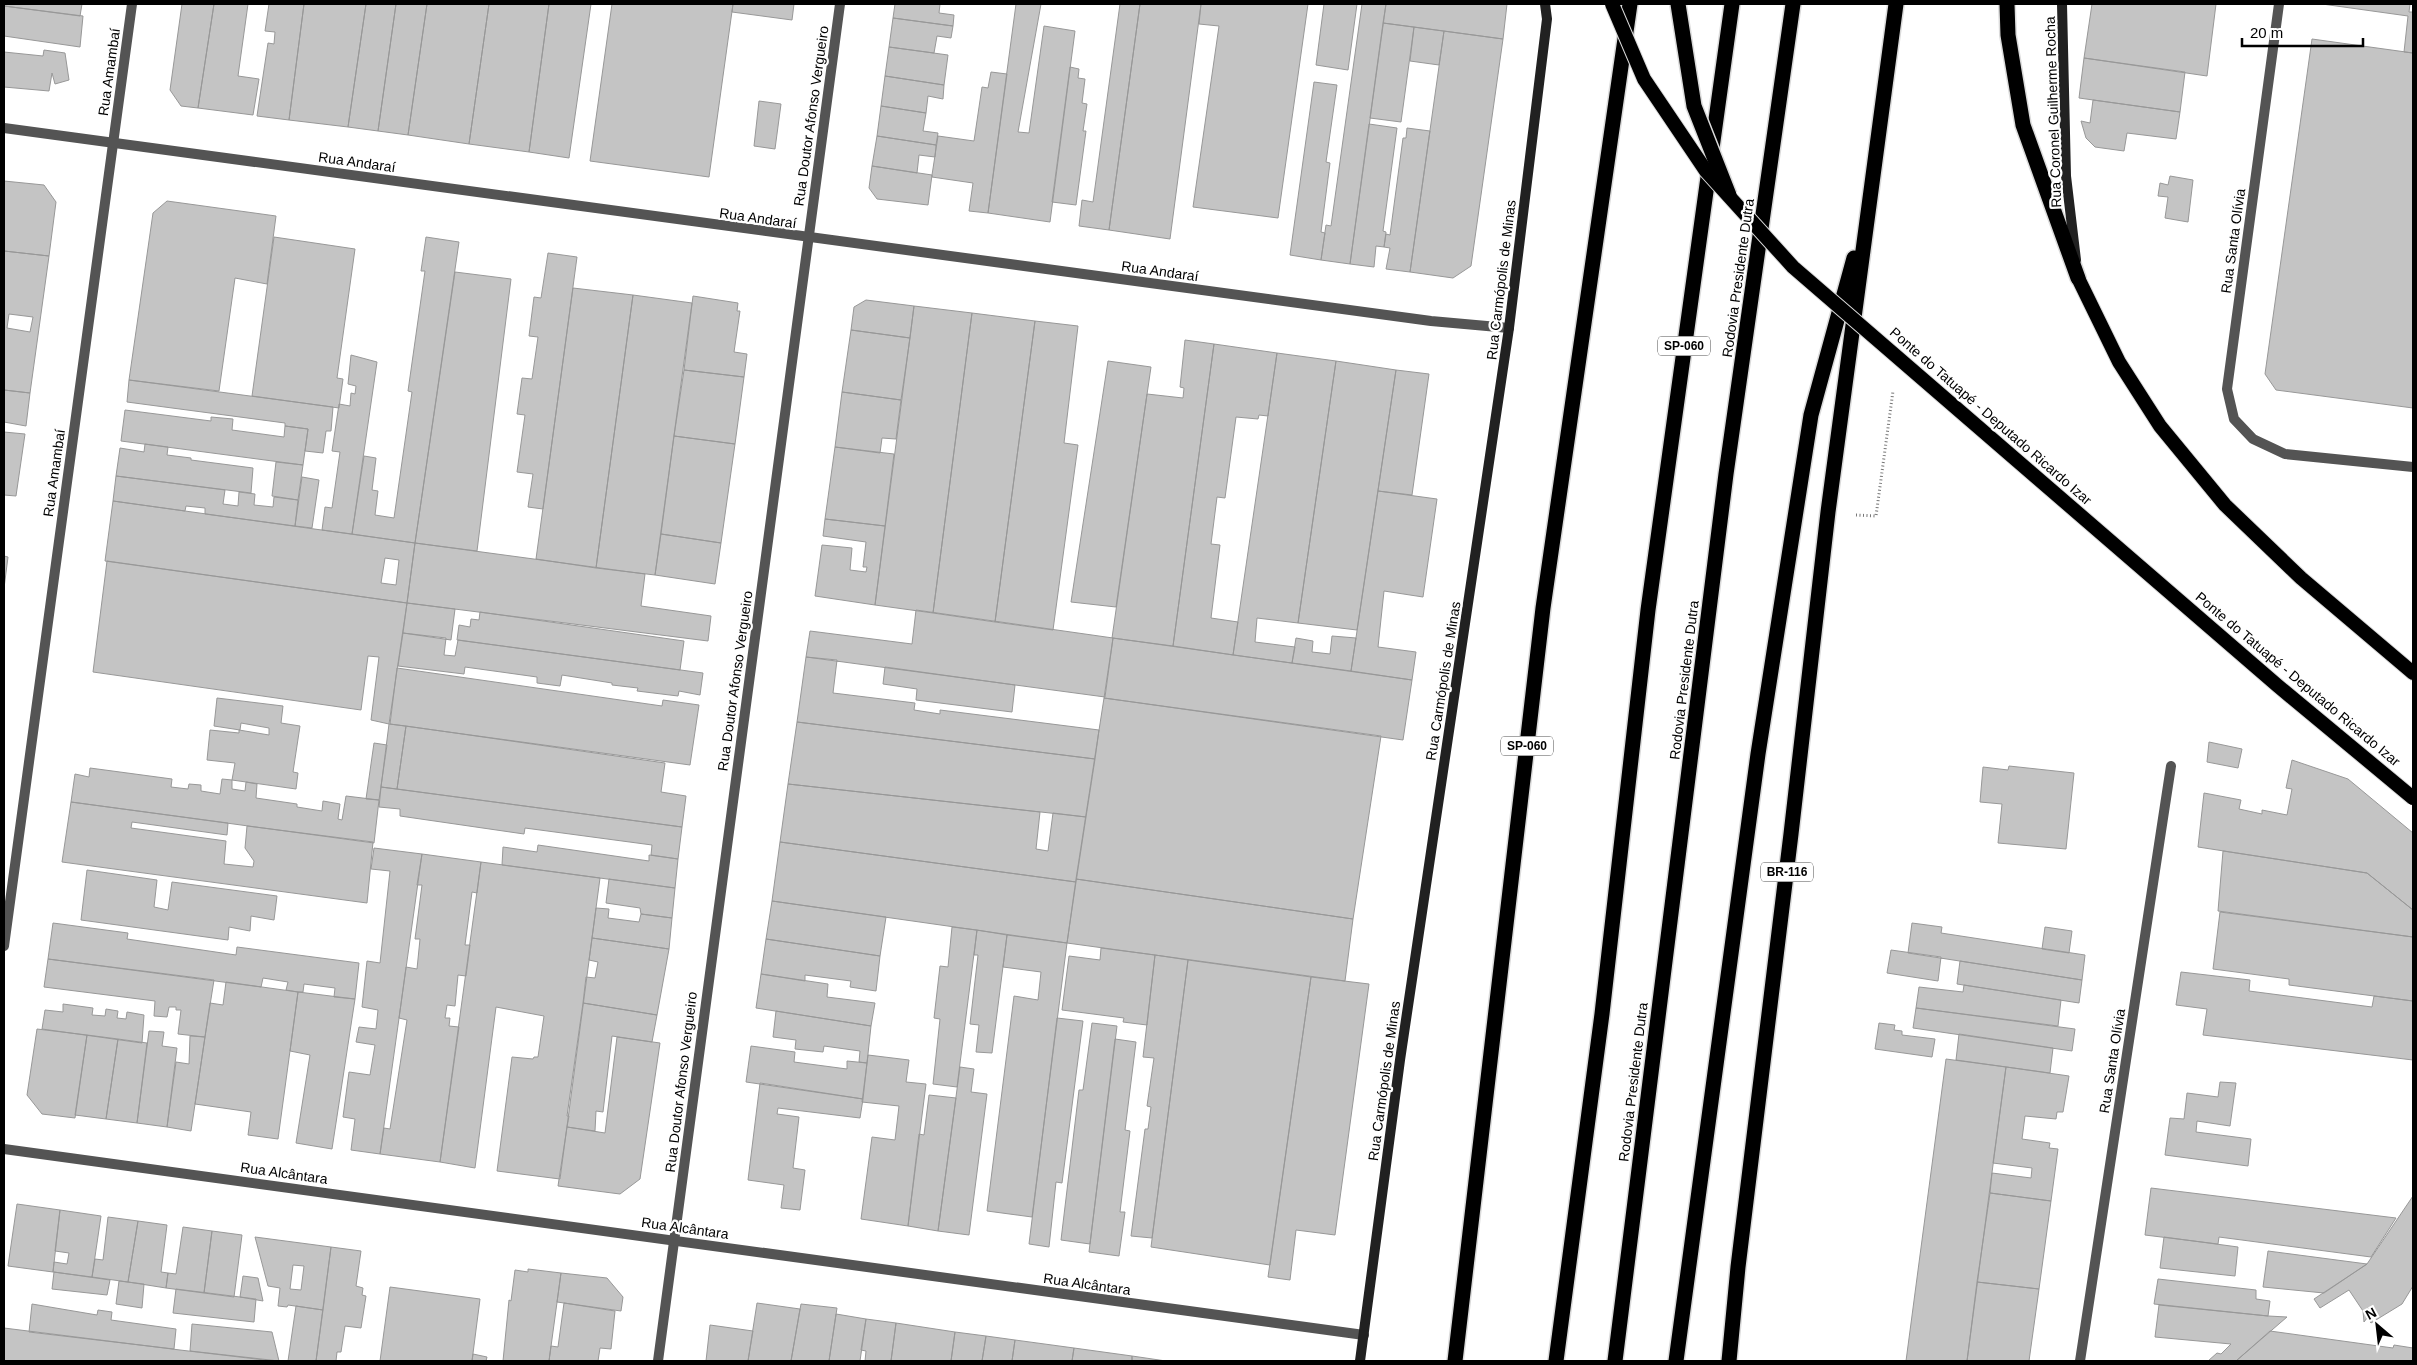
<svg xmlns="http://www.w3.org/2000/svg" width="2417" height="1365" viewBox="0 0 2417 1365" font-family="Arial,sans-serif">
	<rect width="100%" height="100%" fill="#fff"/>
	<path fill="#c4c4c4" stroke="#989898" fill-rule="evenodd" d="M4,4h78l-2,12 -76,-10z
		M182,4h32l-16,104 -17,-2 -11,-16z
		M214,4h34l-10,72 21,3 -6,36 -55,-7z
		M269,4h35l-15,116 -32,-4 11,-73 6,1 1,-12 -10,-1z
		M304,4h62l-18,123 -59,-7z
		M366,4h30l-18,127 -30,-4z
		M396,4h31l-19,131 -30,-4z
		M427,4h62l-20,140 -61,-9z
		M489,4h60l-20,148 -60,-8z
		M549,4h42l-22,154 -40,-6z
		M612,4h121l-24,173 -119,-16z
		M733,4h61l-2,16 -60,-8z
		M895,4h45l-1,9 15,2 -1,11 -60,-8z
		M1016,4h25l-23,128 11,1 15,-107 31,5 -25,191 -62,-9z
		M1120,4h20l-31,226 -30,-4 3,-26 11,2z
		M1140,4h61l-31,235 -61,-9z
		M1201,4h107l-30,214 -85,-11 26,-181 -20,-2z
		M1324,4h33l-9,66 -32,-5z
		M1362,4h24l-36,260 -29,-4 5,-35 5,1z
		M1386,4h121l-4,35 -120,-16z
		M2092,4h124l-9,72 -123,-18z
		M2322,4h88l-1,8h4v41l-9,-1 4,-36z
		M4,6l79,10 -3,31 -76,-11z
		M893,18l60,8 -2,12 -14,-2 -3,17 -45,-6z
		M1383,23l31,4 -13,95 -31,-4z
		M1414,27l30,4 -5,34 -29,-4z
		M1444,31l59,8 -32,227 -18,12 -43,-6z
		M2312,39l101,14v355l-137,-18 -11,-16z
		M889,47l59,8 -4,30 -59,-9z
		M44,50l21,3 4,27 -14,4 -3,-11 -3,18 -45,-4v-35l39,4z
		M2084,58l101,14 -5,40 -101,-14z
		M1070,67l9,2 -1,9 7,1 -3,24 5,1 -4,27h3l-10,74 -24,-3z
		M991,72l16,2 -19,139 -19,-2 4,-28 -41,-6v-2l6,-39 36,5 8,-54 6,1z
		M885,76l59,9 -1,14 -15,-3 -2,17 -45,-7z
		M1314,82l23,3 -11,77 4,1 -9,69 4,1 -4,27 -31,-5z
		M2093,100l87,12 -4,27 -49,-6 -3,18 -29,-4 -9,-9 -5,-17 9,2z
		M759,101l22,3 -6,45 -21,-3z
		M881,106l45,7 -3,18 15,2 -2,12 -59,-9z
		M1369,124l28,4 -14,103 3,1 -2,15 -8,-1 -2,21 -24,-3z
		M1407,128l23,3 -20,141 -24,-3 4,-21 -6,-1 2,-13 4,1 13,-97h3z
		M877,136l59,9 -1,12 -16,-2 -2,18 -45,-7z
		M872,166l60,9 -4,30 -51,-6 -8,-11z
		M2170,176l23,4 -5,42 -23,-4 3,-21 -10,-1 2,-13 8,2z
		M4,181l40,4 12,17 -7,54 -45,-5z
		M167,201l109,15 -9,68 -32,-6 -16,113 -90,-11 24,-167z
		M274,237l81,12 -18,129 6,1 -4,29 -87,-12z
		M426,237l33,5 -44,301 -63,-9 12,-78 12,2 -4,32 6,1 -3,24 19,3 18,-126 -4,-1 17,-120h-4z
		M4,251l45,5 -19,137 -26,-3zM9,314l24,3 -3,15 -23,-4z
		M548,253l29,4 -34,252 -15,-2 5,-33 -16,-2 8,-57 -8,-1 5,-36 10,1 6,-42 -9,-1 5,-39 7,1z
		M455,272l56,7 -34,272 -62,-8z
		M573,288l60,7 -37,273 -60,-9z
		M633,295l59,8 -37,272 -59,-7z
		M693,296l45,7 -1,8h3l-6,41 13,2 -3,23 -60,-7z
		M866,300l48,6 -4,32 -59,-8 3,-23z
		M914,306l58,7 -39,300 -58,-8z
		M972,313l63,8 -40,301 -62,-9z
		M1035,321l43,5 -14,117 14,2 -25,185 -58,-8z
		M851,330l59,8 -9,62 -59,-8z
		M1185,340l29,4 -41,302 -61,-8 35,-244 36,4 1,-10 -4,-1z
		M1214,344l63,9 -9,63 -9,-1 -1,4 -22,-2 -11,81 -8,-1 -6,47 9,1 -9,73 27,4 -5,33 -60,-9z
		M1277,353l59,8 -38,262 -41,-5 -2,24 40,5 -3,16 -59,-8z
		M351,355l26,7 -25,172 -30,-4 3,-23 7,1 8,-56 -8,-1 7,-47 11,2 1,-13 4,1 1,-8 -8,-2z
		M1108,361l43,6 -35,240 -45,-5z
		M1336,361l60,9 -39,260 -59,-7z
		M684,370l60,7 -9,67 -61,-8z
		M1396,370l33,4 -17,121 -34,-4z
		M129,380l204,27 -2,24h-5l-3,22 -18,-2 3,-22 -23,-3v-3l-158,-21z
		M4,390l26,3 -4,33 -22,-4z
		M842,392l59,8 -5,39 -14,-1 -2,15 -45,-6z
		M125,410l86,11v-4l22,2 -1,11 52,7 1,-11 23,3 -5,36 -182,-24z
		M4,432l21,2 -9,62 -12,-1z
		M674,436l61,8 -14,99 -60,-9z
		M145,444l23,3 -1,8 24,3v2l62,8 -2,25 -135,-17 4,-28 24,4z
		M835,447l59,7 -9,72 -60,-7z
		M276,462l27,3 -5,35 -26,-4z
		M116,476l109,14 -2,14 15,2 1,-14 16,2 -1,11 19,2 1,-10 24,3 -3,26 -90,-12v-6l-19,-2 -1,5 -72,-10z
		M302,477l17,3 -7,48 -17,-2z
		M1378,491l59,8 -14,98 -39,-6 -6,56 38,5 -4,28 -61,-9z
		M113,501l302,42 -8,60 -302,-42zM385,558l14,2 -3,25 -15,-2z
		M825,519l60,7 -10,79 -60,-9 7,-51 30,3 -2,22 16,2 1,-5h-4l3,-25 -43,-6z
		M661,534l60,9 -6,41 -60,-9z
		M415,543l230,31 -4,32 70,10 -3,25 -301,-38z
		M4,556l4,1 -4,31z
		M107,561l300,42 -18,121 -18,-4 8,-63 -11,-1 -7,54 -268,-38z
		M407,603l48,6 -4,31 -48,-7z
		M916,610l197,28 -8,59 -299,-40 4,-26 102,13z
		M480,612l204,29 -4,29 -223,-30 2,-15 11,2 1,-8 8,1z
		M403,633l43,5 -2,17 11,1 3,-16 245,33 -3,22 -21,-4 -1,5 -41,-5 1,-3 -26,-3v-2l-50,-8 -2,11 -23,-3v-6l-72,-10 -1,7 -66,-8z
		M1332,636l24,2 -5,33 -59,-8 4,-25 17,3 -1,11 18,2z
		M1113,638l299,42 -9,60 -299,-42z
		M806,657l31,3 -4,33 82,10 -1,7 26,4v-4l159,20 -4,29 -298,-37z
		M885,667l130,18 -3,27 -96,-12 1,-11 -34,-5z
		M397,668l265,38 1,-6 36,5 -9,60 -300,-41z
		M217,698l66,8 -2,17 19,3 -7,46 5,1 -2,16 -64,-9 3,-17 -28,-3 3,-30 29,3v-3l30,5v-7l-28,-5 -1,7 -26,-4z
		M1104,698l277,38 -28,183 -277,-40z
		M797,722l298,37 -9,58 -298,-33z
		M389,724l17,2 -9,63 -16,-2z
		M406,726l259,37 -4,29 25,4 -4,31 -285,-38z
		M2209,742l33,7 -4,19 -31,-6z
		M374,743l13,2 -8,55 -13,-1z
		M2292,760l56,19 65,54v77l-46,-37 -169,-26 6,-54 37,7 -2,9 23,5v-4l25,5 5,-26 -6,-1z
		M2009,766l65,7 -8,76 -68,-6 4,-39 -22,-2 3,-35 25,3z
		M90,768l82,11 -1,8 17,2 1,-5 12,1v6l19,3 2,-15 10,1v9l13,2 1,-9 11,2 -1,14 41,6v3l25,4 1,-10 17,3 -2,15 4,1 4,-24 33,4 -5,43 -303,-41 4,-28 14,3z
		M788,784l252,28 -4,37 12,2 5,-38 33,4 -10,65 -296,-40z
		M381,787l301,40 -4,32 -27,-4 1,-10 -127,-17 -1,6 -124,-18v-7l-21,-2z
		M71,802l157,21 -1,12 -95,-13 -1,6 95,13 -2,23 29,3 1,-6 -9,-13 2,-22 126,16 -6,61 -305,-41z
		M780,842l296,40 -9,61 -295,-42z
		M538,845l111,16v-6l29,4 -3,29 -173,-23 1,-18 34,5z
		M374,848l48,6 -42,300 -29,-4 4,-31 -12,-2 6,-45 21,3 5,-30 -19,-3 3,-15 17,2 2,-19 -16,-3 5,-46 13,2 10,-92 -19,-2z
		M2223,851l144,22 46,37v27l-195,-26z
		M422,854l59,8 -4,31 -5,-1 -7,53h5l-4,31 -8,-1 -3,31 -8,-1 -2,13h5l-1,8 10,1 -19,135 -60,-8 4,-26 6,1 17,-109 -8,-2 7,-51 11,2 3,-30h-5l7,-54h-5z
		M481,862l119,16 -40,301 -63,-8 15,-114 21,2 1,-2h4l6,-41 -48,-9 -21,161 -35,-6z
		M87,870l70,10 -3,27 14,3 4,-28 105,14 -3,24 -23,-4 -1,15 -21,-4 -1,13 -147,-20z
		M609,879l66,9 -3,30 -31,-4 -1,-6 -34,-5z
		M1076,879l277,40 -8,62 -278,-38z
		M772,901l114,16 -6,39 -114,-17z
		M596,908l13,1 -1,9 31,4 2,-8 31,4 -3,31 -77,-11z
		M2220,912l193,25v64l-124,-16v-6l-76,-10z
		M53,923l75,10 -1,6 109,16 1,-8 122,16 -4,36 -21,-2 1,-9 -31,-4 -1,8h-5l-12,-2 2,-8 -25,-4 -2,9 -213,-28z
		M1912,923l30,4 -1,6 144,22 -3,25 -174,-27z
		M952,927l25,3 -20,157 -24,-3 7,-65 -6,-1 6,-52 8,1z
		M2045,927l27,4 -3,22 -27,-4z
		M977,930l30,5 -15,118 -16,-1 3,-27 -9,-1 8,-69h-4z
		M1007,935l60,8 -35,274 -45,-6 27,-215 24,4 3,-28 -38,-5z
		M592,938l77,11 -12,66 -74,-12 3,-26 9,1 3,-16 -9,-2z
		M766,939l114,17 -4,35 -26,-4 1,-6 -46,-6v6l-44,-7z
		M1101,948l54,7 -8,70 -24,-3 1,-4 -62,-8 7,-54 31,4z
		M1891,950l50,7 -3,24 -51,-8z
		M1155,955l33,5 -36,278 -21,-2 14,-107h3l3,-22 -4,-1 7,-48 -11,-1z
		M48,959l166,21 -9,57 -27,-3 3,-24h-5v-3h-7l-2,10 -13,-1 1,-15 -111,-14z
		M1188,960l123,17 -41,288 -119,-18z
		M1960,961l122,19 -3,23 -122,-19z
		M2181,972l69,8 -1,11 123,16 2,-11 39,5v59l-210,-25 4,-26 -31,-4z
		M761,974l67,10 -1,13 48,6 -4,23 -115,-18z
		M1311,977l58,7 -34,251 -39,-5 -6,50 -22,-3z
		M226,982l72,10 -20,147 -30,-4 3,-23 -56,-8 15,-101 13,2z
		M1964,985l97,15 -3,26 -142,-18 3,-21 44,5z
		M298,992l57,7 -23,150 -36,-6 14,-88 -20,-4z
		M583,1003l74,12 -5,27 -40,-6 -9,76 -7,-1 -1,20 -28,-4 2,-11h-2z
		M63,1004l30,4 -1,7 13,1 1,-7 12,2 -1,7 9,1 1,-7 17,3 -2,28 -100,-14 3,-19 18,2z
		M1916,1008l159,21 -3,22 -159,-23z
		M776,1011l95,15 -4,37 -8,-1 1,-11 -36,-5 -1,6 -28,-3 1,-9 -23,-3z
		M1057,1018l26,3 -21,162 -6,-1 -7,65 -20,-3z
		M1092,1023l25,3 -27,218 -29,-4 18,-150h4z
		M1879,1023l16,2 -1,5 8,1v4l33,4 -3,18 -57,-8z
		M37,1029l50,6 -12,83 -33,-4 -15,-19z
		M149,1031l15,1 -2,14 15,2 -10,79 -30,-4z
		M1959,1034l94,14 -3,25 -94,-13z
		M87,1035l31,4 -12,80 -31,-4z
		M190,1036l15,1 -14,94 -24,-4 9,-65 13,2z
		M617,1037l43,6 -20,136 -20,15 -62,-8 9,-59 38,6z
		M118,1039l29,4 -10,80 -31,-4z
		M1115,1039l21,3 -11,88 5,1 -10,81h5l-6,44 -30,-4z
		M751,1046l44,6 -1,10 53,7v-8l20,2 -4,36 -117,-17z
		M868,1055l41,5 -3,22 20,2 -18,142 -47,-7 11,-82 23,3 4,-34 -37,-4z
		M1946,1059l60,8 -39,294h-61z
		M960,1067l14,2 -3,23 16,2 -18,141 -31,-4z
		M2006,1067l63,9 -6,36h-6l-1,7 -31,-3 -3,23 28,4 -1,5 9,1 -7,52 -61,-8 2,-20 39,5 1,-10 -39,-5z
		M2220,1082l16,1 -6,43 -33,-5 -1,11 55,7 -3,27 -83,-11 5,-37 14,1 3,-26 31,4z
		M760,1083l103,16 -3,19 -82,-10 -1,6 22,3 -6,51 12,2 -5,40 -19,-2 3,-23 -36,-5z
		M929,1095l27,3 -18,133 -30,-5 11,-92 5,1z
		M2151,1188l245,30 -25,39 -152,-20 -1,7 -73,-9z
		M1990,1193l61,8 -12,88 -62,-7z
		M2413,1196v90l-11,18 -31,19 -4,-5 -3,4 -1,-11 -14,-21 -29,18 -6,-9 53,-35z
		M17,1204l43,6 -7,62 -45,-6z
		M60,1210l41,6 -9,61 -39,-5 1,-10 13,2 2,-11 -14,-2z
		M108,1217l30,4 -10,61 -36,-5 3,-18 8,1z
		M138,1221l29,4 -6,47 7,1 -2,15 -38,-6z
		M183,1227l29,4 -8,62 -38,-5 2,-15 8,1z
		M212,1231l30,4 -8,62 -30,-4z
		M255,1237l76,10 -8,63 -35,-5 -1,2 -9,-1 2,-18 -12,-2zM293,1265l11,1 -3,24 -11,-1z
		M2164,1237l74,10 -3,29 -75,-8z
		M331,1247l30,4 -5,35 7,2 -1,7 4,1 -5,32 -16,-2 -4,26h-4l-1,9h-20z
		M2268,1251l99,13 -43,29 -61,-6z
		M528,1269l33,4 -12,88h-46l6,-61 2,1 4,-31 13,2z
		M54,1272l56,8 -3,15 -55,-6z
		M561,1273l46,5 16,19 -2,14 -64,-9z
		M243,1276l15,2 5,23 -23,-4z
		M2158,1279l98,11v9l14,2 -2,15 -114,-12z
		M119,1281l25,3 -2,24 -26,-4z
		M1977,1282l62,7 -10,72h-62z
		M390,1287l90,12 -8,62h-92z
		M176,1289l80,10 -2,23 -81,-9z
		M564,1303l51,8 -4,38 -11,-1 -2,13h-49l2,-15 7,1z
		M757,1303l43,6 -9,52h-43z
		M32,1304l65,11 1,-5 14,2 -1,8 65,9 -2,20 -145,-17z
		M801,1304l36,4 -8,53h-38z
		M2159,1305l109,11 19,1 -51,44h-28l9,-8 4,1 10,-10 -76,-7z
		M296,1306l27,4 -7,51h-28z
		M836,1314l30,5 -6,42h-31z
		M866,1319l30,4 -5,38h-26l1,-10 -5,-1z
		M896,1323l59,9 -4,29h-60z
		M192,1324l80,8 7,29 -89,-10z
		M710,1325l43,6 -5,30h-42z
		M4,1328l176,22 93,11h-269z
		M2270,1331l123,17 1,-3 19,3v13h-177z
		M955,1332l31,4 -4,25h-31z
		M986,1336l29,4 -3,21h-30z
		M1015,1340l59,8 -2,13h-60z
		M1074,1348l58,8v5h-60z
		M473,1354l14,3 -1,4h-14z
		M1132,1356l34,5h-34z"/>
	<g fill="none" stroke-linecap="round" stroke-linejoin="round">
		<g stroke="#dbdbdb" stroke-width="16">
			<path id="trunk" d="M2078,278l41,84 41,64 65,79 76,73 112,95"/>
		</g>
		<g stroke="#dbdbdb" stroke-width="18">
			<path id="motorway" d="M2007,4l1,31 15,90 55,153
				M1455,1361l88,-753 87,-604
				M1556,1361l46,-347 46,-404 84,-606
				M1615,1361l111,-887 67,-470
				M1676,1361l82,-607 53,-339 43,-157
				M1729,1361l9,-94 53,-433 37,-322 68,-508"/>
		</g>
		<path stroke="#767676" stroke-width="3" stroke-dasharray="1 2.5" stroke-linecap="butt" d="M1856,515l20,1 17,-125"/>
		<path stroke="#545454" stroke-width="10" d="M2279,4l-52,385 7,30 19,20 32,15 128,13
			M4,946l128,-942
			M658,1361l182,-1357
			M2080,1361l91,-595"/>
		<path stroke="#545454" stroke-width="10" d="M4,128l1427,193 78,7
			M4,1149l1360,186"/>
		<path stroke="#212121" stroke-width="10" d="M2062,4l4,172 10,84
			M1360,1361l40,-301 109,-732 38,-309 -2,-15"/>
		<use href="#trunk" stroke="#000" stroke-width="14"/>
		<use href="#motorway" stroke="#000" stroke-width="15"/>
		<g stroke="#dbdbdb" stroke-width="16" stroke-linecap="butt">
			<path id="trunk-bridge" d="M1612,4l32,75 62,92 87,96 485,419 135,112"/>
		</g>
		<g stroke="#dbdbdb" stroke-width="18" stroke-linecap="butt">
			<path id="motorway-bridge" d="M1678,4l16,102 35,89"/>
		</g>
		<use href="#trunk-bridge" stroke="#000" stroke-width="14"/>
		<use href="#motorway-bridge" stroke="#000" stroke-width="15"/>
	</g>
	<g text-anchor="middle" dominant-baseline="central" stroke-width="4.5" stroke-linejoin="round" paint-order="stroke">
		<g fill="#fff" stroke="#4c4c4c" stroke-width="1">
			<rect x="1658" y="336.5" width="52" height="19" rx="4"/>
			<rect x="1501" y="736.5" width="52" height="19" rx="4"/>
			<rect x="1761" y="862.5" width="52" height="19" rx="4"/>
		</g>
		<g font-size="12" font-weight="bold" fill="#000">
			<text x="1684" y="346">SP-060</text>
			<text x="1527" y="746">SP-060</text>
			<text x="1787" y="872">BR-116</text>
		</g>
		<g font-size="14" fill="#000" stroke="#fff">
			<text transform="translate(109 72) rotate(-82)">Rua Amambaí</text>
			<text transform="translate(2053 112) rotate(-92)">Rua Coronel Guilherme Rocha</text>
			<text transform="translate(811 116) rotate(-82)">Rua Doutor Afonso Vergueiro</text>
			<text transform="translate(357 162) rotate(8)">Rua Andaraí</text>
			<text transform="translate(758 218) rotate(8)">Rua Andaraí</text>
			<text transform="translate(2233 241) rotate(-82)">Rua Santa Olívia</text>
			<text transform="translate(1160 271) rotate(8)">Rua Andaraí</text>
			<text transform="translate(1738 278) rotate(-82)">Rodovia Presidente Dutra</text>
			<text transform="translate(1501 280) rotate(-83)">Rua Carmópolis de Minas</text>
			<text transform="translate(1991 416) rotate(41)">Ponte do Tatuapé - Deputado Ricardo Izar</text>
			<text transform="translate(54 473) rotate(-82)">Rua Amambaí</text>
			<text transform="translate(2298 679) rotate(40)">Ponte do Tatuapé - Deputado Ricardo Izar</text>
			<text transform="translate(1684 680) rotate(-83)">Rodovia Presidente Dutra</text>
			<text transform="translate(735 681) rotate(-82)">Rua Doutor Afonso Vergueiro</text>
			<text transform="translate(1443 681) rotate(-81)">Rua Carmópolis de Minas</text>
			<text transform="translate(2112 1061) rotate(-81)">Rua Santa Olívia</text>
			<text transform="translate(1384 1081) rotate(-82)">Rua Carmópolis de Minas</text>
			<text transform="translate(681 1082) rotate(-83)">Rua Doutor Afonso Vergueiro</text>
			<text transform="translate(1633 1082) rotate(-83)">Rodovia Presidente Dutra</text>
			<text transform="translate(284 1173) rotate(8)">Rua Alcântara</text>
			<text transform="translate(685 1228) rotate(8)">Rua Alcântara</text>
			<text transform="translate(1087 1284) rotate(8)">Rua Alcântara</text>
		</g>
	</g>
	<rect width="2417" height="1365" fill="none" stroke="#000000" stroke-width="10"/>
	<g transform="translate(2377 1325) rotate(332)" stroke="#ffffff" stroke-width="4" paint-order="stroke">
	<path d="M0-4L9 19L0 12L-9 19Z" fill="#000000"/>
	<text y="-8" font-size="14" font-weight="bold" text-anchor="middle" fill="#000000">N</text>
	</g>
	<path d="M2242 38v8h121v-8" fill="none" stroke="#000000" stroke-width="2.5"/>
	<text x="2250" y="38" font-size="15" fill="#000000" stroke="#ffffff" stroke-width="4" paint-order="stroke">20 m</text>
</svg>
